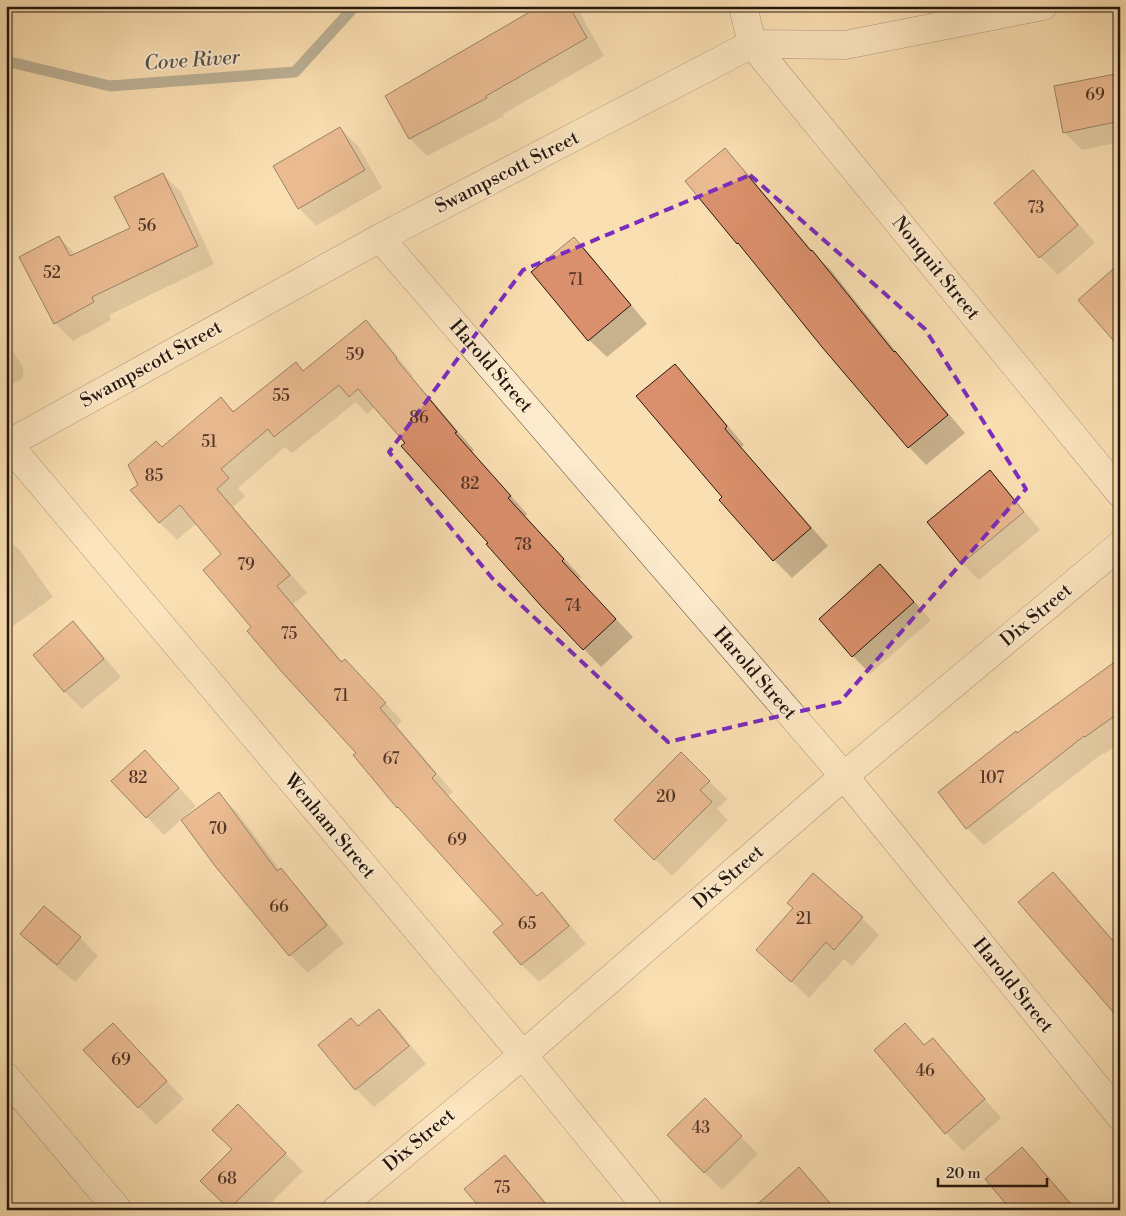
<svg xmlns="http://www.w3.org/2000/svg" width="1126" height="1216" viewBox="0 0 1126 1216" font-family="'Libre Bodoni',serif">
	<rect width="100%" height="100%" fill="#fadfb2"/>
	<filter id="stains"><feTurbulence type="fractalNoise" baseFrequency=".004" numOctaves="4"/><feColorMatrix values="0 0 0 0 .2 0 0 0 0 .09 0 0 0 0 .02 0 0 0 .5 -.17"/></filter>
	<radialGradient id="worn" r=".72"><stop offset=".6" stop-color="#630" stop-opacity="0"/><stop offset="1" stop-color="#630" stop-opacity=".3"/></radialGradient>
	<path fill="#0003" d="M6,6h5v4l-5,1z
		M543,6h30l7,7 24,43 -101,58 1,2 -77,40 -17,-17 -23,-42z
		M1120,74v68l-38,8 -18,-18z
		M340,128l18,18 24,42 -66,38 -17,-18z
		M725,149l17,18 77,92 11,10 76,95 59,69 -39,32 -17,-18 -162,-195 -9,-9z
		M1033,172l17,18 45,53 -37,32 -18,-18z
		M163,175l18,17 33,72 -105,51 2,5 -38,21 -18,-18 4,-86 17,18 56,-26z
		M574,238l17,18 56,68 -40,33 -18,-17z
		M366,322l17,17 30,37 -1,1 62,73 -2,2 55,62 -2,2 56,61 -3,2 55,58 -32,30 -58,-61 -168,-199 -8,7 -11,-12 -64,51 -7,-6 -47,41 7,8 -12,11 74,86 -14,11 50,58 19,16 40,43 -5,5 56,66 -5,4 90,101 4,-3 17,17 27,33 -47,38 -17,-17 -27,-33 9,-8 -147,-171 -104,-126 -30,-73 -26,-31 -20,17 -17,-17 -28,-33 8,-4 23,-37 58,-50 14,13 61,-49 8,8z
		M6,338l17,30v10l-17,10z
		M674,366l18,17 52,62 -3,2 87,99 -36,32 -18,-18 -53,-60 3,-2z
		M990,472l17,18 33,40 -61,50 -17,-17z
		M6,537l15,15 32,45 -47,34z
		M880,566l18,17 33,37 -61,54 -17,-18z
		M73,623l18,18 30,36 -39,32 -17,-17 -31,-37z
		M1120,659v83l-16,12 -1,-1 -119,92 -17,-17 50,-94z
		M681,754l46,45 -10,10 11,11 -56,56 -57,-56z
		M162,769l34,37 -32,29 -51,-54z
		M219,794l18,18 43,58 18,18 46,55 -36,30 -18,-18 -74,-90z
		M1053,873l18,18 49,57v72l-11,-13z
		M862,918l17,17 -27,31 -8,-7 -35,39 -52,-48z
		M22,934l58,4 18,18 -23,26 -36,-30z
		M379,1011l18,17 29,36 -52,43 -18,-18 -36,-44 39,-18z
		M113,1024l71,75 -28,26 -71,-75z
		M905,1025l20,21 8,-6 17,17 51,61 -38,33 -17,-18z
		M238,1106l65,65 -39,39h-33l-29,-29 32,-32z
		M722,1117l36,37 -36,36 -18,-18z
		M1022,1149l17,18 38,43h-64z
		M505,1157l17,17 30,36h-69z
		M799,1169l17,18 21,23h-66z
		M6,1202l7,8h-7z"/>
	<g fill="none" stroke-linecap="round" stroke-linejoin="round">
		<path stroke="#6f7971" stroke-width="11" d="M6,61l104,25 185,-14 60,-66"/>
	</g>
	<path fill="#da906c" stroke="#25160e" d="M540,6h29l18,32 -101,58 1,2 -78,41 -24,-43z
		M1120,73v48l-57,12 -9,-47z
		M340,127l25,43 -67,39 -25,-43z
		M725,148l86,103 1,-1 82,102 1,-1 53,64 -40,33 -86,-101 -84,-104 -1,1 -52,-63z
		M1033,170l45,55 -39,33 -45,-55z
		M163,173l35,73 -106,51 2,5 -40,22 -35,-67 40,-21 11,20 60,-28 -16,-31z
		M574,237l57,68 -43,36 -57,-69z
		M1120,263v85l-42,-48z
		M366,320l31,38 -1,1 61,73 -2,1 56,63 -3,2 56,61 -2,2 54,58 -33,31 -41,-43 -56,-63 2,-1 -87,-97 4,-3 -47,-54 -9,8 -10,-12 -65,52 -6,-8 -47,40 8,9 -12,11 73,86 -13,11 64,76 4,-3 41,44 -6,5 56,66 -4,4 105,118 5,-4 27,34 -48,39 -28,-33 10,-8 -105,-117 -1,1 -44,-53 3,-2 -75,-82 -34,-40 4,-4 -48,-57 18,-16 -41,-49 -21,18 -29,-33 8,-5 -10,-20 28,-24 6,6 59,-50 12,15 63,-50 7,9z
		M675,364l52,62 -2,3 86,99 -38,33 -54,-61 3,-3 -86,-101z
		M990,470l34,42 -63,52 -34,-42z
		M880,564l34,38 -62,55 -33,-38z
		M73,621l31,38 -40,33 -31,-37z
		M1120,658v54l-35,25 -1,-1 -118,93 -28,-37 78,-61 1,2z
		M145,750l34,38 -33,30 -35,-37z
		M681,752l29,29 -10,9 12,12 -58,58 -40,-40z
		M219,792l58,79 4,-3 46,57 -38,31 -74,-90 -34,-46z
		M1053,872l67,77v71l-102,-118z
		M813,873l50,44 -29,33 -8,-8 -35,40 -35,-32 37,-42 -6,-5z
		M44,906l37,31 -24,28 -37,-31z
		M379,1009l30,37 -54,44 -37,-45 33,-27 7,8z
		M113,1023l54,58 -29,27 -55,-58z
		M905,1023l19,22 9,-7 52,61 -40,35 -71,-84z
		M705,1098l37,38 -38,37 -37,-38z
		M238,1104l48,49 -57,56 -29,-28 32,-32 -20,-19z
		M1022,1147l54,63h-65l-26,-31z
		M505,1155l46,55h-69l-18,-21z
		M799,1167l37,43h-85z"/>
	<g fill="none" stroke-linecap="round" stroke-linejoin="round">
		<g stroke="#5a4837" stroke-width="29">
			<path id="minor" d="M743,6l9,38 368,449
				M380,238l464,538 276,340
				M8,444l515,611 126,155
				M6,445l374,-207 372,-194 93,1 198,-39
				M6,1077l112,133
				M336,1210l187,-155 321,-279 276,-231"/>
		</g>
		<use href="#minor" stroke="#fceacd" stroke-width="28"/>
	</g>
	<path d="M0 0H1126V1216H0ZM750,175l175,154 101,160 -186,213 -172,40 -176,-164 -103,-126 134,-182z" fill="#fadfb2" fill-opacity=".55" fill-rule="evenodd"/>
	<path fill="none" stroke="#7b2cbf" stroke-width="4" stroke-dasharray="10 6" stroke-linejoin="round" d="M750,175l175,154 101,160 -186,213 -172,40 -176,-164 -103,-126 134,-182z"/>
	<g text-anchor="middle" dominant-baseline="central" stroke-width="4" stroke-linejoin="round" paint-order="stroke">
		<g font-size="16" fill="#523426">
			<text x="1095" y="95">69</text>
			<text x="1036" y="208">73</text>
			<text x="147" y="226">56</text>
			<text x="52" y="273">52</text>
			<text x="576" y="280">71</text>
			<text x="355" y="355">59</text>
			<text x="281" y="396">55</text>
			<text x="419" y="418">86</text>
			<text x="209" y="442">51</text>
			<text x="154" y="476">85</text>
			<text x="470" y="484">82</text>
			<text x="523" y="545">78</text>
			<text x="246" y="565">79</text>
			<text x="573" y="606">74</text>
			<text x="289" y="634">75</text>
			<text x="341" y="696">71</text>
			<text x="391" y="759">67</text>
			<text x="138" y="778">82</text>
			<text x="992" y="778">107</text>
			<text x="666" y="797">20</text>
			<text x="218" y="829">70</text>
			<text x="457" y="840">69</text>
			<text x="279" y="907">66</text>
			<text x="804" y="919">21</text>
			<text x="527" y="924">65</text>
			<text x="121" y="1060">69</text>
			<text x="925" y="1071">46</text>
			<text x="701" y="1128">43</text>
			<text x="227" y="1179">68</text>
			<text x="502" y="1188">75</text>
		</g>
		<g font-size="19" fill="#25160e" stroke="#fceacd">
			<text transform="translate(507 172) rotate(-27)">Swampscott Street</text>
			<text transform="translate(936 268) rotate(51)">Nonquit Street</text>
			<text transform="translate(151 364) rotate(-29)">Swampscott Street</text>
			<text transform="translate(491 366) rotate(49)">Harold Street</text>
			<text transform="translate(1036 615) rotate(-40)">Dix Street</text>
			<text transform="translate(755 673) rotate(49)">Harold Street</text>
			<text transform="translate(330 826) rotate(50)">Wenham Street</text>
			<text transform="translate(728 877) rotate(-41)">Dix Street</text>
			<text transform="translate(1013 985) rotate(51)">Harold Street</text>
			<text transform="translate(419 1140) rotate(-40)">Dix Street</text>
		</g>
		<g font-size="20" font-style="italic" fill="#505048" stroke="#fceacd">
			<text transform="translate(192 61) rotate(-4)">Cove River</text>
		</g>
	</g>
	<rect width="1126" height="1216" fill="none" stroke="#fadfb2" stroke-width="25"/>
	<rect x="8" y="8" width="1111" height="1201" fill="none" stroke="#25160e" stroke-width="2.5"/>
	<rect x="12" y="12" width="1101" height="1191" fill="none" stroke="#25160e"/>
	<path d="M938 1178v8h109v-8" fill="none" stroke="#25160e" stroke-width="2.5"/>
	<text x="946" y="1178" font-size="15" fill="#25160e" stroke="#fceacd" stroke-width="4" paint-order="stroke">20 m</text>
	<rect width="100%" height="100%" filter="url(#stains)"/>
	<rect width="100%" height="100%" fill="url(#worn)"/>
</svg>
